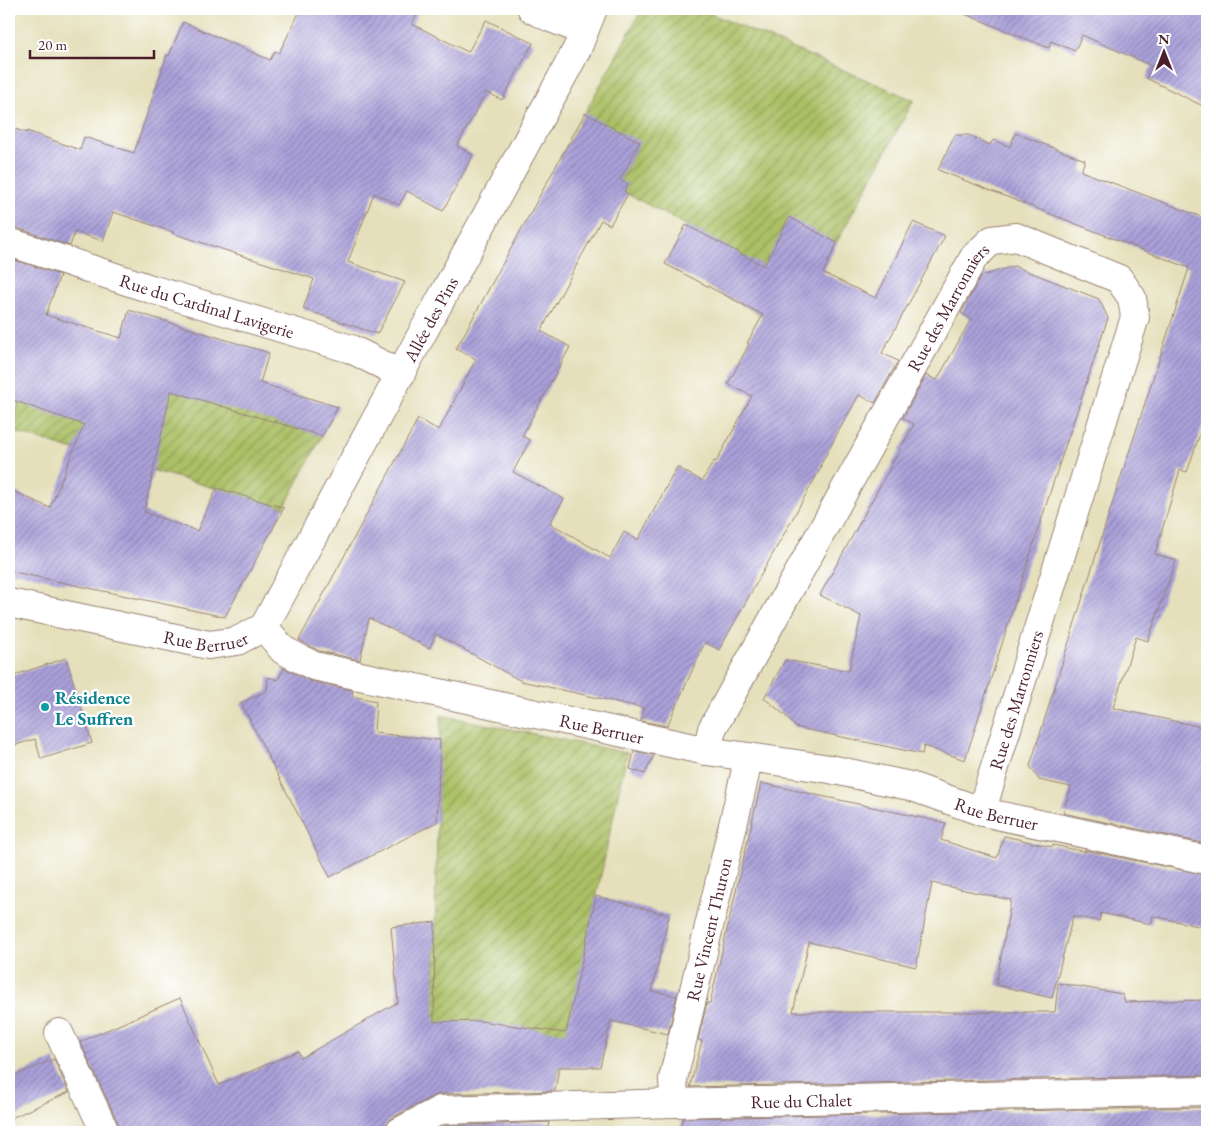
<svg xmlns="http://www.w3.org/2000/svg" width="1216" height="1141" viewBox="0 0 1216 1141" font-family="'EB Garamond',serif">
	<defs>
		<pattern id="garden-furrows" width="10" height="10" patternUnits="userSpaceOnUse" patternTransform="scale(1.25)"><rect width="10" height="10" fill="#abc065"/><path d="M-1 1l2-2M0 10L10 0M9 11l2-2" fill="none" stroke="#8d9b53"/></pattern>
		<pattern id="building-hatch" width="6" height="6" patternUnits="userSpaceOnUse" patternTransform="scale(1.25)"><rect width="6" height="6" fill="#aaa1da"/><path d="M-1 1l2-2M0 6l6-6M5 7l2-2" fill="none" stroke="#8c83b1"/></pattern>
	</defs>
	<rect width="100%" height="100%" fill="#fff"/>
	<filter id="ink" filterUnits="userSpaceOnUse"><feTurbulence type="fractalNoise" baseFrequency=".02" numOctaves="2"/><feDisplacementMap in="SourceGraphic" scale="10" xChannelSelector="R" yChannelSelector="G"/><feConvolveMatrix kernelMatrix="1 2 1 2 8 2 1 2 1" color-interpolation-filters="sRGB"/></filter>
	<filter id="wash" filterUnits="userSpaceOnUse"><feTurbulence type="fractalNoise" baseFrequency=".0096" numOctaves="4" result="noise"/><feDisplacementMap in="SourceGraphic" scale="20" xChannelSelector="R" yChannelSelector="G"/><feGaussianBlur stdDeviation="1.12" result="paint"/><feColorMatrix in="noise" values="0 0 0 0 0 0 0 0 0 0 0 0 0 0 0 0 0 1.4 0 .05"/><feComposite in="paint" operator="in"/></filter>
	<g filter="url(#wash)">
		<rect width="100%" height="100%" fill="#e5e0bb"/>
		<path fill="url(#garden-furrows)" stroke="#7a7048" d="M642,9h58l214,91 -125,230 -85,-46 21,-38 -165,-88z
			M43,350l279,86 -38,72 -171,-49 -39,-9 -65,-20v-4z
			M441,715l186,38 -70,328 -123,2 -6,-93 6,-6 4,-211z"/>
		<g id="blocks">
			<path fill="url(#building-hatch)" d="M301,9h119l-8,15 56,28 18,-32 47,23 -31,57 -16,-8 -29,54 16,9 -30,56 -36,-20 -8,14 -25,-12 -26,69 57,20 -28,52 -74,-25 11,-30 -142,-46 1,-1 -60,-20 -10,29 -28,-9 -5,14 -56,-19h-5v-100l18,6v-2l53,19 4,-13 50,16 33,-98 2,1 14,-34 87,38 5,-9 4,2z
				M955,9h252v99l-61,-30 6,-12 -70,-31 -7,16 -24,-10 -2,7 -94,-38z
				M585,113l55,29 -20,38 8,4 -4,7 4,3 -18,31 -9,-5 -60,111 29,16 -48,89 8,4 -17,32 51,27 -14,24 60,35 14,-26 14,8 39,-73 25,14 12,-20 2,1 36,-66 -24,-12 21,-40 -2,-1 16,-28 -98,-51 21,-39 78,41 25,-49 48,26 -14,30 53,25 37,-76 32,14 -63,117 16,8 -23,42 -16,-8 -22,39 -17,32h2l-103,184 -14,-8 -38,84 -26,-5 3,-13 -123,-27 -85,-47 -7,14 -60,-30 -9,42 -41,-9 -20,-11 119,-221 21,11 37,-71 -20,-10z
				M1015,133l70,27 -4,11 126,48v194l-20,59 -7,-2 -25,84 21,6 -28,81 -12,-4 -23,71 94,20v116l-144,-31 8,-26 -32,-7 -9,-14 78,-249 81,-249 -251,-98 17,-35h14l21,10 3,-5 17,7z
				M9,258l51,17 -14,40 75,23 8,-28 140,43 -9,30 78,24 -16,29 -151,-45 -27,121 53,19 20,-43 67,20 -59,109 -216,-46v-82l41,19 34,-83 -75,-26z
				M1014,266l85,33 9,19 -53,159 -90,283 -41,-14 -2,8 -127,-27 -9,-11 -22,-18 21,-38 64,11 12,-55 -41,-21 94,-171 -11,-6 23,-43 11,5 34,-61 -10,-6 20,-37z
				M66,658l26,85 -51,16 -6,-20 -26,8v-70z
				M284,668l26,13 43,9 -1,6 24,5 -2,32 66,7 -3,82 -107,55 -89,-174 26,-12 1,-14 10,3z
				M634,751l20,4 -9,19 -15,-5z
				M761,783l185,40 -5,17 56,18 7,-22 49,11v-2l33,7 -2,-2 123,25v53l-54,-12 -2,8 -50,-11 -2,8 -26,-5 -21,82 -56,-13 15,-85 -79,-17 -16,84 -107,-25 -16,70h262l3,-29 64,11 3,8 82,-2v75l-517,12 12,-46 -4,-1 9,-37h3z
				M596,896l73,19 -17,76 25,5 -9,38 -57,-13 -11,46h-41l-4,24 -116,3 -6,2 -41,22 -6,6 -3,8h-263l-1,-7 -39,-83 100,-44 39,87 79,-34 3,7 97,-56 -7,-75 44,-5 -1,100 46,-1 86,12z
				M54,1059l15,33 -60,27v-41z
				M1207,1107v25h-528l4,-14z
				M549,1122l-2,10h-115l12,-6z"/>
		</g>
	</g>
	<g filter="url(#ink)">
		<use href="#blocks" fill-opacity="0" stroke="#988073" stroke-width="1"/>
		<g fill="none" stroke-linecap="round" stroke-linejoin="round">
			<g stroke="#988073" stroke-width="30">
				<g id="minor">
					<path d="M532,9l19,9 33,13"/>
					<path id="s1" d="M9,242l142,47 200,60 50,25"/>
					<path id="s2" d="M9,603l200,42 28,-4 27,-14"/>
					<path id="s3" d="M264,627l19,23 31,16 393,85 123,18 80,17 73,26 224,48"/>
					<path id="s4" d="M264,627l153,-284 150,-275 10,-19 16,-40"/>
					<path id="s5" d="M707,751l5,-22 262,-472 18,-17 24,-3 103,42 13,19 3,19 -144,463 -6,20 -2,12"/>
					<path d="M59,1033l46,99"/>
					<path id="s6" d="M674,1103l-1,-24 72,-305 2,-17"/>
					<path id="s7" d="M399,1132l41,-22 234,-7 533,-12"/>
				</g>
			</g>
			<use href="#minor" stroke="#fff" stroke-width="28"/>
		</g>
	</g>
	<circle fill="#0f9aa8" stroke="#fff" stroke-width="2" cx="45" cy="707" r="5"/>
	<g text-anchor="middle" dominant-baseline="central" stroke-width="4.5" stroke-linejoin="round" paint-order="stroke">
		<g font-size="18" fill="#4a1f2b" stroke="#fff">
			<text stroke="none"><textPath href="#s1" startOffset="208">Rue du Cardinal Lavigerie</textPath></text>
			<text stroke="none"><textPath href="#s5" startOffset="506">Rue des Marronniers</textPath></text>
			<text stroke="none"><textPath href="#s4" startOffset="350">Allée des Pins</textPath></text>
			<text stroke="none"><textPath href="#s2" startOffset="201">Rue Berruer</textPath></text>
			<text transform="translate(1016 700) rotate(-73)">Rue des Marronniers</text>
			<text stroke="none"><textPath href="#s3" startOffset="359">Rue Berruer</textPath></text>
			<text stroke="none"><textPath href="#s3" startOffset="764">Rue Berruer</textPath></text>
			<text stroke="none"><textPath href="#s6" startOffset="178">Rue Vincent Thuron</textPath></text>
			<text stroke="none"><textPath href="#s7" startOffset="408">Rue du Chalet</textPath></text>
		</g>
		<g font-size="18" font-weight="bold" fill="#0d838f" stroke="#fff" text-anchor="start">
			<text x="55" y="697">Résidence<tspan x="55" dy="21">Le Suffren</tspan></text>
		</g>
	</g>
	<rect width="1216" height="1141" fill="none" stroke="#fff" stroke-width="30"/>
	<g transform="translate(1164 52)" stroke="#ffffff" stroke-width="4" paint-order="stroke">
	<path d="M0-4L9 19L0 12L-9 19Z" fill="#4a1f2b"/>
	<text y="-8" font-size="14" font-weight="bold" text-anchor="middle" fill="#4a1f2b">N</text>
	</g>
	<path d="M30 50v8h124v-8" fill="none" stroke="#4a1f2b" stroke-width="2.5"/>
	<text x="38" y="50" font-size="15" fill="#4a1f2b" stroke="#ffffff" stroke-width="4" paint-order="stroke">20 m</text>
</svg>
